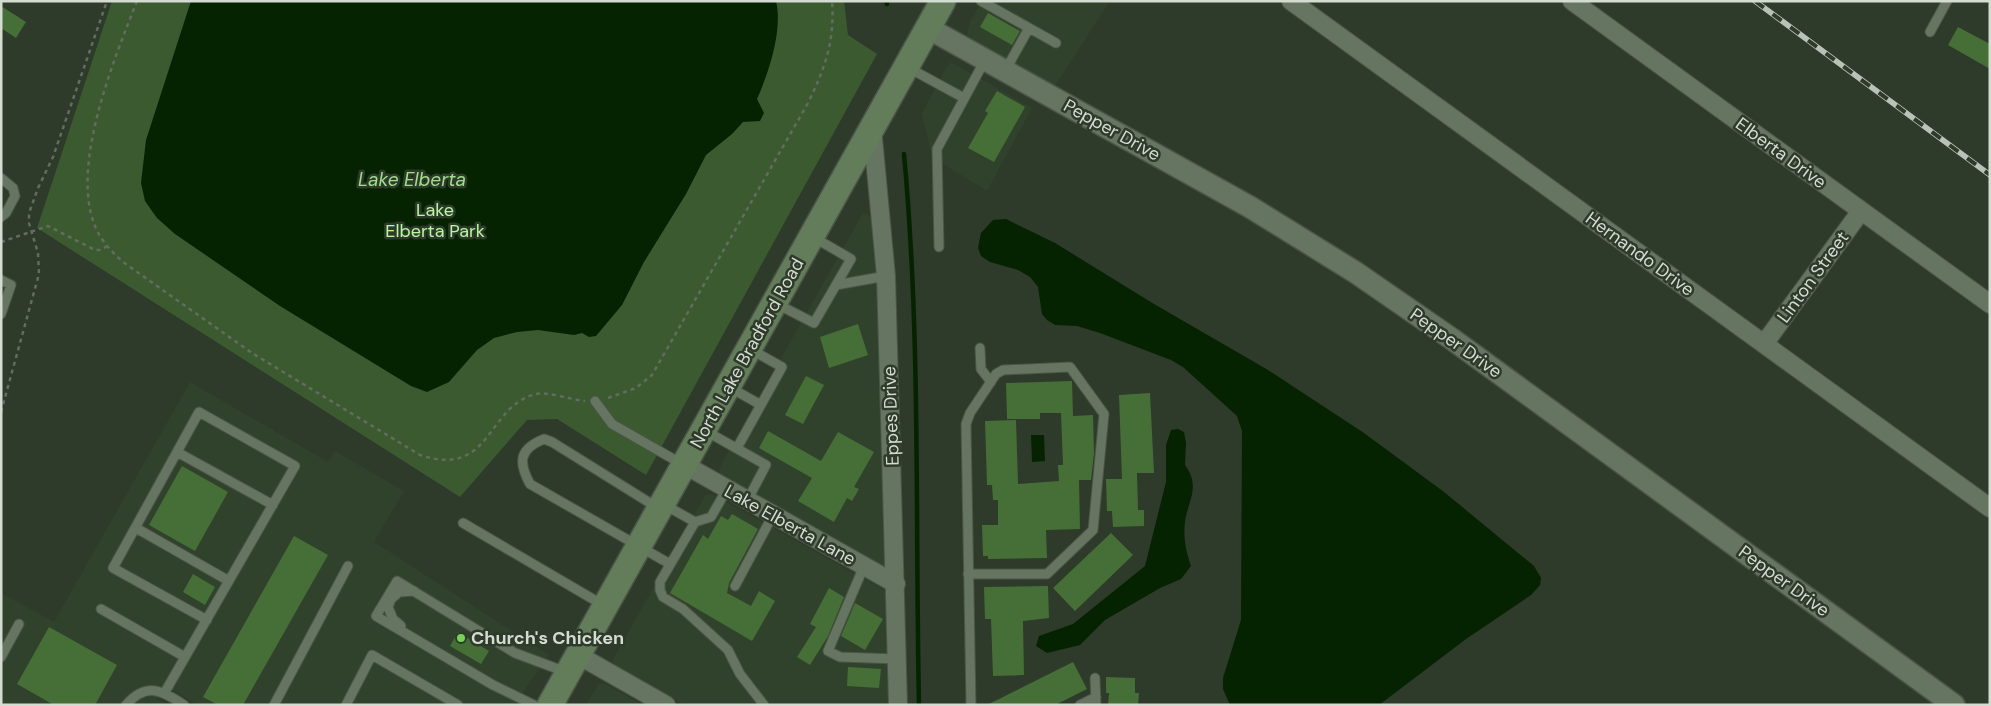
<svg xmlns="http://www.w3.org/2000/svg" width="1991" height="706" viewBox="0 0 1991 706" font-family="'DM Sans',sans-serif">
	<rect width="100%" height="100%" fill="#2e3a2a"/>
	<path fill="#31422c" d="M982,1h128l-55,85 -88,-50 2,-12z
		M951,62l81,46 -45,83 -55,-34 -10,-44 24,-45z
		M863,213l4,1 5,5 5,27 9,320 -5,1 -156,-88 -6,-7 3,-9z
		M190,382l138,80 7,-11 69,40 -30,51 175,113 -35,50h-316l-34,-20 -7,14 10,6h-166v-112l53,29z
		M706,494l8,1 170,95 5,9 3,106h-208l-64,-36 -8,-8z
		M599,683l8,2 36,20h-57z"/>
	<path fill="#3b5a30" d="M112,1h732l4,34 29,19 -231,421 -89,-56 -30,1 -67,77 -423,-269z"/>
	<path fill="#052300" d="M191,1h585c7,29 -7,71 -19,98l7,14 -4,8 -17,1 -11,12 -26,21 -20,39 -42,68 -22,43 -26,31 -7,1 -7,-4 -8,2 -36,-5 -21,2 -23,6 -17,12 -28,32 -22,10 -16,-6 -131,-80 -105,-72 -18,-16 -12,-17 -4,-18 5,-43z
		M1006,219l49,24 99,61 114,66 96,63 80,59 90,74 7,12 -1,7 -9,10 -65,44 -87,66h-149l-7,-16v-11l18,-58 1,-189 -5,-15 -54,-49 -12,-7 -71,-27 -23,-7 -22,-1 -8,-5 -5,-6 -4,-27 -8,-10 -12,-7 -28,-8 -9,-6 -3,-8 3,-15 12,-13z
		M1178,429l6,3 2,11 -1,22c16,22 3,35 0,57 -2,15 1,30 6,44l-10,13 -21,9 -55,32 -25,25 -33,8 -11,-7 3,-10 34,-12 72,-58 21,-84v-37l5,-15z
		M1031,435h13l1,26 -13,1z"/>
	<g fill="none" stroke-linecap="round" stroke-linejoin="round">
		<path stroke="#052300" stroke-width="4.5" d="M886,1l1,3
			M904,154c17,183 11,367 15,551"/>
	</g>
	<path fill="#466f37" d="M1,6l25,16 -10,16 -15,-10z
		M988,13l32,18 -8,14 -32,-18z
		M1958,27l32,17v25l-42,-24z
		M997,91l28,16 -31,55 -26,-14 20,-35 -3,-2z
		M858,324l10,31 -39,13 -9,-31z
		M806,376l18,9 -21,39 -18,-9z
		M1072,381l1,35 20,-1 1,38 -3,27h-12l1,49 -34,1 1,28 -59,1v-3h-5l-1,-31h16v-25h-5l-1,-15h-5l-2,-64 31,-1 2,64 41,-3 -1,-16h5l-2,-52h-21v6h-33l-1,-36z
		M1150,393l4,80h-17l1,37h6v16l-31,1 -1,-16h-5l-1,-32h16l-3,-84z
		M768,431l53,30 17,-29 36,20 -20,35 5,2 -7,12 -5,-3 -13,24 -36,-21 14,-23 -53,-30z
		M182,466l46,26 -33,59 -46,-26z
		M732,514l26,15 -29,54 -2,10 24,13 8,-15 16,10 -23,40 -82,-48 33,-58 5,4 13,-23 7,4z
		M1111,533l22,22 -58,56 -22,-23z
		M294,536l34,19 -85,150h-25l-15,-8z
		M193,574l22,13 -10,18 -22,-13z
		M1048,586l1,32 -26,3 1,54 -31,1 -2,-57h-6l-1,-32z
		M829,588l15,9 -16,39 -18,29 -13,-8 19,-30 -6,-3z
		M855,603l28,16 -18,31 -24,-14z
		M49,627l68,38 -22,40h-41l-37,-21z
		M458,632l31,19 -8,13 -31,-18z
		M1073,662l14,27 -32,16h-68z
		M848,667l33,2 -2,19 -32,-2z
		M1106,677l29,1v15h4l-1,12h-30l1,-12h-3z"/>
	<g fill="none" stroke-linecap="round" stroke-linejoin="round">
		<g stroke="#4b5547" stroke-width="11">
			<path id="service" d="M981,1l75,42
				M1930,32l17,-31
				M907,67l57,31
				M1005,71l24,-43
				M1,178l12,10 2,8 -9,17 -5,4
				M939,247l-2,-98 48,-89
				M1,280l10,5 -10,29
				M836,285l50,-9
				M775,303l39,20 37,-64 -38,-22
				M980,348l1,21 10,13
				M729,387l32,18
				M595,401l17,23 70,40
				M704,430l62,35 -19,36
				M737,448l45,-81 -32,-18
				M177,452l96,53
				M727,489l-16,28 -16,5 -35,60v8l3,7 20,12 45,41 12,24 24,31
				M663,504l32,18
				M658,508l-106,-66 -8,-3c-25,10 -26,23 -14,45l140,80
				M463,523l140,82
				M136,528l93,53
				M864,566l-36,85 12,6 57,2
				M968,574h79l46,-44 11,-116 -34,-47 -67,3 -7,4 -26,39 -4,11 5,281
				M735,586l38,-71
				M101,609l84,48
				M401,626l-8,-7 -5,-12 3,-8 8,-7 15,-1
				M1,657l18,-33
				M1095,678l1,27
				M165,692l130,-226 -96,-54 -86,156 94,52
				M126,705c20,-23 36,-15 58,0
				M274,705l74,-139
				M346,705l26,-50 86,50
				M534,705l-41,-20 -117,-69 21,-35 118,72 51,19
				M1080,705l16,-8"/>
		</g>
		<g stroke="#4b5547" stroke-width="20">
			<path id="minor" d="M1291,1l699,507
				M1572,1l418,303
				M872,127l14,149 12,429
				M1764,344l97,-133
				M685,465l211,119
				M578,655l88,50"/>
		</g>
		<g stroke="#4b5547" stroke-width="24">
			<path id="tertiary" d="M928,28l322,179 105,65 97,67 502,366"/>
		</g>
		<g stroke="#4b5547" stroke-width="28">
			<path id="secondary" d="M550,705l393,-704"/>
		</g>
		<path stroke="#636d5f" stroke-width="2.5" stroke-dasharray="4 4" stroke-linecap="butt" d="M137,1c-23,59 -67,164 -42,225 6,15 16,25 28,36l129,91 168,102c72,24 66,-49 116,-61 9,-3 37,6 49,7
			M1,242l47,-16 47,24h6l6,-4
			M608,398l28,-10 16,-13 156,-272c17,-35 27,-62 24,-102
			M1,412l38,-138 -1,-21 -9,-30v-10l9,-25 15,-31 54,-156"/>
		<use href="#service" stroke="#667462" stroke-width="9"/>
		<use href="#minor" stroke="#667462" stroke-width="18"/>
		<use href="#tertiary" stroke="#667462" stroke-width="21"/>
		<use href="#secondary" stroke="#637d5b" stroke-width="25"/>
		<g stroke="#b9c2b6" stroke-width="5.5">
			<path id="rail" d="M1755,1l235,174"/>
		</g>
		<use href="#rail" stroke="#2e3a2a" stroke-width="4" stroke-dasharray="11" stroke-linecap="butt"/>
	</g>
	<circle fill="#79d157" stroke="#2e3a2a" stroke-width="2" cx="461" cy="638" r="5"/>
	<g text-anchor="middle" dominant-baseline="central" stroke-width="5" stroke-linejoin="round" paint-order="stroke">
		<g font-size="18" fill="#d4dcd1" stroke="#2e3a2a">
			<text transform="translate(1112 130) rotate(29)">Pepper Drive</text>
			<text transform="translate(1781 153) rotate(36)">Elberta Drive</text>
			<text transform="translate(1640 254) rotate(36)">Hernando Drive</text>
			<text transform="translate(1813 277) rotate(-54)">Linton Street</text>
			<text transform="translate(1456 343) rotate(35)">Pepper Drive</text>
			<text transform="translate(747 353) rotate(-61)">North Lake Bradford Road</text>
			<text transform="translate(891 416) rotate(-92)">Eppes Drive</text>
			<text transform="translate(790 525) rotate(29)">Lake Elberta Lane</text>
			<text transform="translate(1784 581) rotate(36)">Pepper Drive</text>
		</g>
		<g font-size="18" fill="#b9f6a3" stroke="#2e3a2a">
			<text x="435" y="210">Lake<tspan x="435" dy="21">Elberta Park</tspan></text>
		</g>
		<g font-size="18" font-weight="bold" fill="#d4dcd1" stroke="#2e3a2a" text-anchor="start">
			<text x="471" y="638">Church's Chicken</text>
		</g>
		<g font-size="19" font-style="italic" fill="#a1dd8c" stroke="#2e3a2a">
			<text x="412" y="179">Lake Elberta</text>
		</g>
	</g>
	<rect width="1991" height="706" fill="none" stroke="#d4dcd1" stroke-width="5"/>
</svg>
